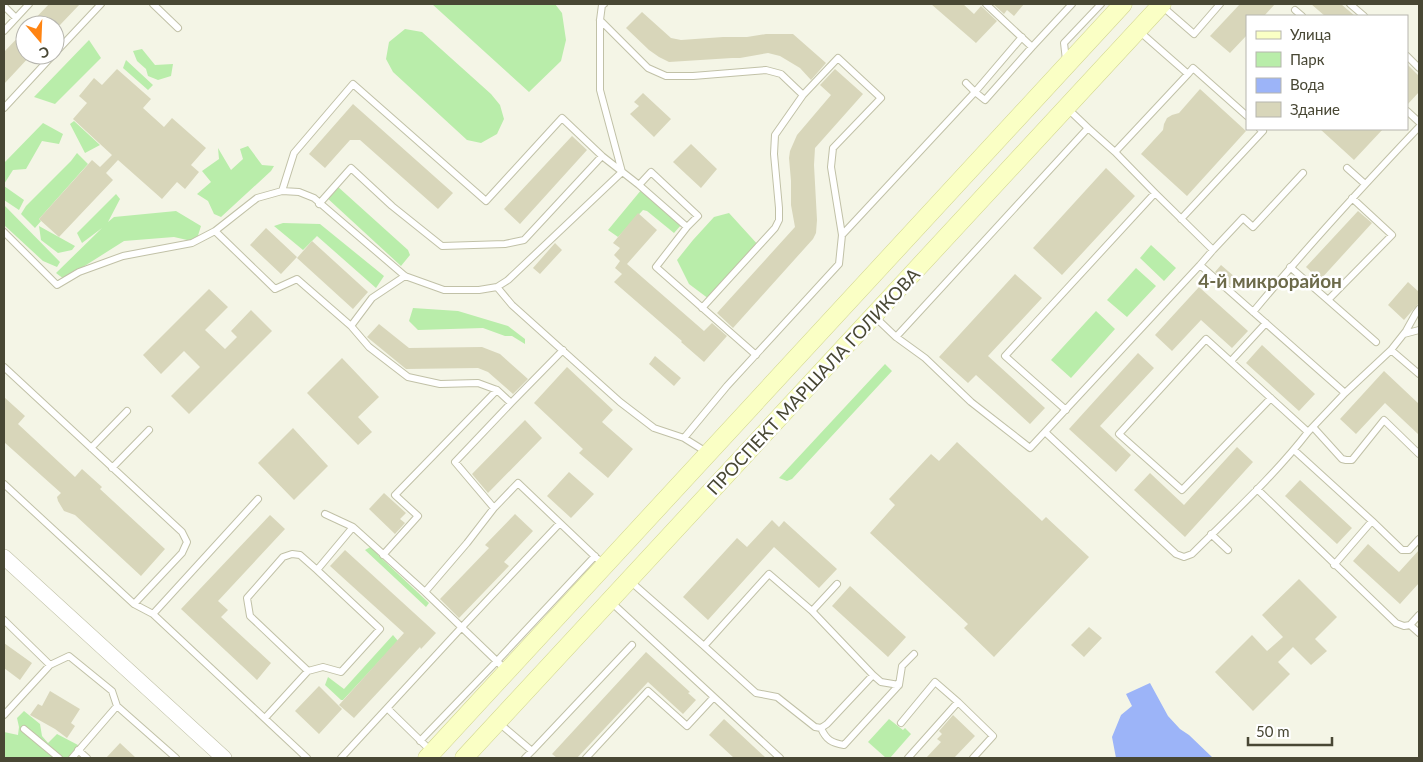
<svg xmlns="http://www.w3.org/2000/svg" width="1423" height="762" viewBox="0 0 1423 762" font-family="Lato,sans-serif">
	<rect width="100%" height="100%" fill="#f4f5e6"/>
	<path fill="#b9edaa" d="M432,4h123l7,9 4,27 -5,21 -32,31z
		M405,29l17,3 69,62 9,11 4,14 -7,15 -16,9 -14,-3 -74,-68 -7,-13 3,-17z
		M89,40l12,18 -46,46 -21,-7z
		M142,49l13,16 18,-1 -2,12 -13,4 -10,-4 -2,-7 -9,-8 -4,-10z
		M126,60l27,25 -5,5 -25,-22z
		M74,121l26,24 -15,8 -15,-29z
		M43,123l20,11 -4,10 -17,-3 -16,28 -13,1 -9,14v-21z
		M248,146l14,19 12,1 -3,5 -50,46 -7,-3 -6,-13 -11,-7 14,-12 -9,-11 17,-12 -1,-11 13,22 12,-11 -3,-10z
		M77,153l11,11 -49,55 2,2 -6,7 -14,-14 5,-8 45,-45z
		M4,186l20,14 -5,10 -15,-10z
		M337,186l71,64 2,5 -9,11 -75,-69z
		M642,189l40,35 -8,9 -27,-22 -4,-1 -25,27 -10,-7z
		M116,194l4,5 -12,23 6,-5 62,-6 25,15 -5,16 -22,-5 -50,4 -41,26 -15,15 -12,-9 46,-45 -20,15 -5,-10z
		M4,205l56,57 -3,5 -14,-6 -39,-36z
		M729,213l31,34 -51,52 -20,-15 -12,-24 16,-20 21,-23z
		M283,223l37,1 64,52 -8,12 -59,-52 -14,14 -29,-24z
		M39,226l36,20 -3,4 -14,3 -17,-13z
		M1151,245l25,23 -12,13 -24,-23z
		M1136,268l20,18 -29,31 -20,-17z
		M413,308l45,3 50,15 17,13v5l-13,-8h-7l-22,-8 -65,2 -9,-9z
		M1096,311l19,18 -44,49 -20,-18z
		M885,364l7,7 -100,108 -5,2 -8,-3z
		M372,546l7,10 50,47 -3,4 -61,-57z
		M393,635l5,6 -55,59h-2l-16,-15 3,-8 16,12z
		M24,711l16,13 2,12 6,7 9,-9 21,11 -5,13h-68l-1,-4v-22l14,3 1,-8 -2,-9z
		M889,719l14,11 2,-2 6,6 -21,24h-4l-18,-16z"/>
	<path fill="#9cb4f8" d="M1150,683l18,33 12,13 9,6 24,23h-97l-4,-21 9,-22 11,-9 -6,-12z"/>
	<path fill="#d8d6ba" d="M49,4h31l-20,21h-31z
		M931,4h32l11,10 7,-8 16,15 -21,22z
		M993,4h31l-10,12 -7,-6 -3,4z
		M1240,4h35l-11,12h-17v19l-17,18 -20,-17z
		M1311,4h30l14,12h-30z
		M642,12l29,26 10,2 42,-3h24l19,-3h27l33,29 -15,17 -11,-12 -20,-12 -12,-3 -28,5h-8l-63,4 -10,-5 -10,-7 -23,-22z
		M25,30v25h6l-27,29v-32z
		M1407,64l12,12v16l-12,13z
		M117,69l34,30 -8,9 21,19 8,-9 34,30 -15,17 8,7 -14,17 -8,-7 -15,17 -44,-39 -12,13 7,7 -54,57 -20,-18 53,-59 8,7 12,-12 -39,-36 14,-16 -8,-7 15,-18 8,7z
		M835,69l28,25 -48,54 -1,17 3,55 -1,13 -3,6 -80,89 -16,-15 78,-86 -4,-22v-24l-2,-23 1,-7 7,-16 34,-40 -11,-10z
		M1200,89l46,42 -59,65 -46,-42 22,-24 1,-6 3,-6 5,-3 7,-2z
		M643,93l28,26 -17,18 -24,-23 9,-8 -5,-4z
		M353,104l100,89 -15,16 -78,-69h-10l-25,28 -16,-14z
		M1320,129h63l-29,31z
		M572,136l15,14 -67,74 -16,-15z
		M691,144l26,25 -16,19 -28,-26z
		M1106,168l29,28 -73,79 -29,-27z
		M1358,211l14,12 -52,57 -14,-13z
		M638,213l19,17 -30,34 77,67 8,-8 15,13 -23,26 -23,-20 1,-1 -68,-59 8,-8 -7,-6 5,-7 -6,-6 6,-7 -7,-5z
		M266,228l31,29 -16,17 -31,-29z
		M312,241l56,51 -15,17 -56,-51z
		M555,243l7,7 -22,24 -7,-6z
		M1221,265l15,13 -6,7 -15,-13z
		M1015,274l27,24 -54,58 57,52 -15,16 -54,-49 -8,8 -29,-26z
		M1408,282l11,10v11l-15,17 -16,-15z
		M1199,287l49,44 -16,17 -31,-28 -29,31 -17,-16z
		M209,289l19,18 -23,23 20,19 12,-12 -6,-6 20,-21 21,21 -83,83 -18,-18 29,-29 -16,-16 -23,23 -18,-19z
		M379,324l30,24 73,-1 18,7 28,25 -15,15 -25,-22 -10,-4 -72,1 -39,-32z
		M1262,345l53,49 -16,17 -53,-48z
		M1138,353l16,15 -54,58 31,29 -15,17 -47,-43z
		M655,356l26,22 -7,8 -25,-22z
		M342,358l37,39 -21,20 14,15 -14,13 -51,-52z
		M567,367l46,43 -11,12 31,27 -25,29 -29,-25 4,-4 -49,-46z
		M1384,371l35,33v31l-34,-32 -29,31 -16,-15z
		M4,397l21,19 -7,8 57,53 7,-8 20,18 -2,2 65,60 -24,27 -66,-61 -11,-4 -6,-10 -1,-4 4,-4 -57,-51z
		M525,420l17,18 -54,55 -16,-19z
		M293,428l35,38 -34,34 -36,-37z
		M957,442l85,79 4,-4 43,40 -95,100 -30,-29 4,-4 -98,-91 25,-28 -6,-6 42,-45 8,7z
		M1237,447l16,15 -68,75 -51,-47 16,-17 34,32z
		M569,472l25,22 -23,24 -24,-22z
		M1300,480l52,48 -15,16 -52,-48z
		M384,493l22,20 -6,6 5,4 -10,11 -26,-25z
		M515,514l18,17 -29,31 5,4 -50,52 -19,-19 49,-51 -4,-3z
		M270,515l15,14 -67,72 10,9 -7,7 50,46 -14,17 -76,-71z
		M772,520l7,7 5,-6 53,48 -18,19 -45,-41 -66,73 -25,-23 54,-59 10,9z
		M1368,544l31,28 20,-22v33l-19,21 -47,-43z
		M345,550l91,83 -15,16 -1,-2 -66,71 -15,-13 65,-72 -74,-67z
		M1299,579l38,38 -22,22 12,12 -16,14 -18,-18 -15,15 12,12 -37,37 -38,-39 37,-37 15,16 16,-14 -21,-22z
		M850,586l56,51 -18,20 -56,-51z
		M1089,627l13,11 -18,19 -13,-12z
		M4,643l28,20 -12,17 -16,-12z
		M646,652l44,40 -2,1 8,7 -13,14 -35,-32 -71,76h-20l-5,-4z
		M319,686l23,23 -23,25 -24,-23z
		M50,691l30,18 -9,14 4,3 -8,12 -12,-9 -25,-14 8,-11 4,2z
		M953,715l22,21 -21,22h-28l15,-16 -4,-3 5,-5 -3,-3z
		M724,719l42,39h-32l-25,-23z
		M120,743l16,15h-30z"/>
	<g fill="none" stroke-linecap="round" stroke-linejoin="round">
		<g stroke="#c1c1a7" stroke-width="8">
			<path id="service" d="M153,4l25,24
				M986,4l46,43 40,-43
				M1350,4l14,12
				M4,6l12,12
				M1163,7l31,27 26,-30
				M1295,10l7,6
				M600,20l48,48 18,8h27l73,-6 15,4 22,21 -28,40 -1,19 5,54v12l-4,8 -73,80
				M4,31l25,-27
				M1022,37l-47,55 10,8 47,-53
				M55,53l46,-49
				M1407,56l12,12
				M1066,60l-2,-17 37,-39
				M1188,74l5,-6 54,48
				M803,95l35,-37 43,40 -48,50 -2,19 11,68
				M4,108l49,-53
				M1067,108l21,20 27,24 40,41 58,57 -13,15 145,128
				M1407,111l12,11
				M1115,152l73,-78 -49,-43
				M1347,168l18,16
				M282,191l12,-38 59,-69 133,117 76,-83 40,38 37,29
				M319,204l32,-36 41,38 50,40 63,-2 19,-4 78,-84
				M1181,219l82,-88 -3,-2
				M687,227l11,-11 -47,-44 -12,13 48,42 -31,40 100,88
				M4,232l53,53 22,-13 44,-16 69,-13 23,-12
				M1213,250l30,-32 10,9 50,-54
				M1290,267l38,33 64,-65 -40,-37
				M497,287l15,18 108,97 34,26 30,10 24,15
				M1328,300l48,42
				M1253,312c53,-64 109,-125 166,-185
				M875,317l21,20 29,21 46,44 59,46 170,-183
				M351,326l21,-28 33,-22
				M1404,334l15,-4
				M896,337l192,-209
				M1391,350l15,-19 10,-18 3,-4
				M1231,361l35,-38
				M4,367l178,165 5,10 -5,11 -48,51
				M1271,398l-89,92 -63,-56 87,-95 102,93 37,-39 46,-43 28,24
				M511,403l52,-53
				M1066,410l-61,-54 150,-163
				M1313,427l29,32 4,1h6l32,-40 35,34
				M1045,432l131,122 8,3 8,-3c39,-39 82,-78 116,-122
				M684,438l43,-52 112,-122 3,-29 133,-143 -9,-9
				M91,448l36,-37
				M1294,450l78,71 30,29h7l10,-11
				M112,468l37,-38
				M4,484l130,120 19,10
				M1257,489l139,134 8,3 6,-1 9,-10
				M258,499l-105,115 154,144
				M494,508l-39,-46 56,-59 -14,-13 -19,-7 -38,1 -32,-7 -39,-30 -18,-21 -54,-47 -22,10 -60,-58 42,-33 25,-7 17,1 15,6 91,78 39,14h35l18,-3 11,-7 114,-108 -22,-82v-70l2,-15 2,-1
				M325,514l28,13
				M1211,534l17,16
				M383,555l35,-39 -23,-21 102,-105
				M1334,565l38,-44
				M630,581l74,65 65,-72 43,37 61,64 -46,49 -6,4 -6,-1 -38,-30 -21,-4 -52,-47
				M425,592l42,-49 27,-35 24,-25 86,82
				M611,602l169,156
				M812,611l25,-27
				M4,620l46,45 19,-9 43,35 5,15 59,52
				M1410,625l9,8
				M308,671l-58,-55 -3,-18 36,-41 9,-3 8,1 17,15
				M873,675l8,7 18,3
				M387,708l44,43
				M4,715l46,-50
				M265,718l43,-47 15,-4 18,5 39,-43 -63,-59 36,-43 72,65 81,78
				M499,723l33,28 -7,7
				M901,723l34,-41 23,20
				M821,728c5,12 11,15 23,17l55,-60 3,-19 12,-12
				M24,729l35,29
				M420,741l77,-80 98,-105
				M78,750l9,8
				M532,751l100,-106
				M72,758l45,-52
				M341,758l120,-130 99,-105
				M586,758l62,-67 39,35 26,-28
				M908,758l50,-56 35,34 -20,22"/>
		</g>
		<g stroke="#c1c1a7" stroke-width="16">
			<path id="tertiary" d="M4,557l220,201"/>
		</g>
		<g stroke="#d2d68f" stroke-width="19">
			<path id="secondary" d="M427,758l696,-754
				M464,758l698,-754"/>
		</g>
		<use href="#service" stroke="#fff" stroke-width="6"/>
		<use href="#tertiary" stroke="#fff" stroke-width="15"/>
		<use href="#secondary" stroke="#faffc5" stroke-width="18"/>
	</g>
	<g text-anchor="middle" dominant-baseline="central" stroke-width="5" stroke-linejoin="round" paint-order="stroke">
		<g font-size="18" fill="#484734" stroke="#fff">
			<text transform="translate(813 381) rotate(-47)">ПРОСПЕКТ МАРШАЛА ГОЛИКОВА</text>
		</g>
		<g font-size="19" font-weight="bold" fill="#6c6a4a" stroke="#fff">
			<text x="1270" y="280">4-й микрорайон</text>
		</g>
	</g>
	<rect width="1423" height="762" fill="none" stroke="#484734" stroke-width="10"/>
	<rect x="1246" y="15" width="162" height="115" fill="#ffffff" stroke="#b6b5ae"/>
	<rect x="1256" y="31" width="25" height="8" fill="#faffc5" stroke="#b6b5ae"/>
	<text x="1290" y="40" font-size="15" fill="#484734">Улица</text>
	<rect x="1256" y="52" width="25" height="15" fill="#b9edaa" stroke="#b6b5ae"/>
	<text x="1290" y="65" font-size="15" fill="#484734">Парк</text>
	<rect x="1256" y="78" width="25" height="15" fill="#9cb4f8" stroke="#b6b5ae"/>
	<text x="1290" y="90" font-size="15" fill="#484734">Вода</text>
	<rect x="1256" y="102" width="25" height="15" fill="#d8d6ba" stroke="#b6b5ae"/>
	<text x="1290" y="115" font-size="15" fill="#484734">Здание</text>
	<g transform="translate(40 40) rotate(161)"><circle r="24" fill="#ffffff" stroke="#b6b5ae"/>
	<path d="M0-4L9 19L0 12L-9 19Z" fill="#ff8412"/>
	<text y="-8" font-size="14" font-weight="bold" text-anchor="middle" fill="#484734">С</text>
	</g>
	<path d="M1248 737v8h84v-8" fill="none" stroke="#484734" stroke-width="2.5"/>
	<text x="1256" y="737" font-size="15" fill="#484734" stroke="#ffffff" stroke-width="4" paint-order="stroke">50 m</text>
</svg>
